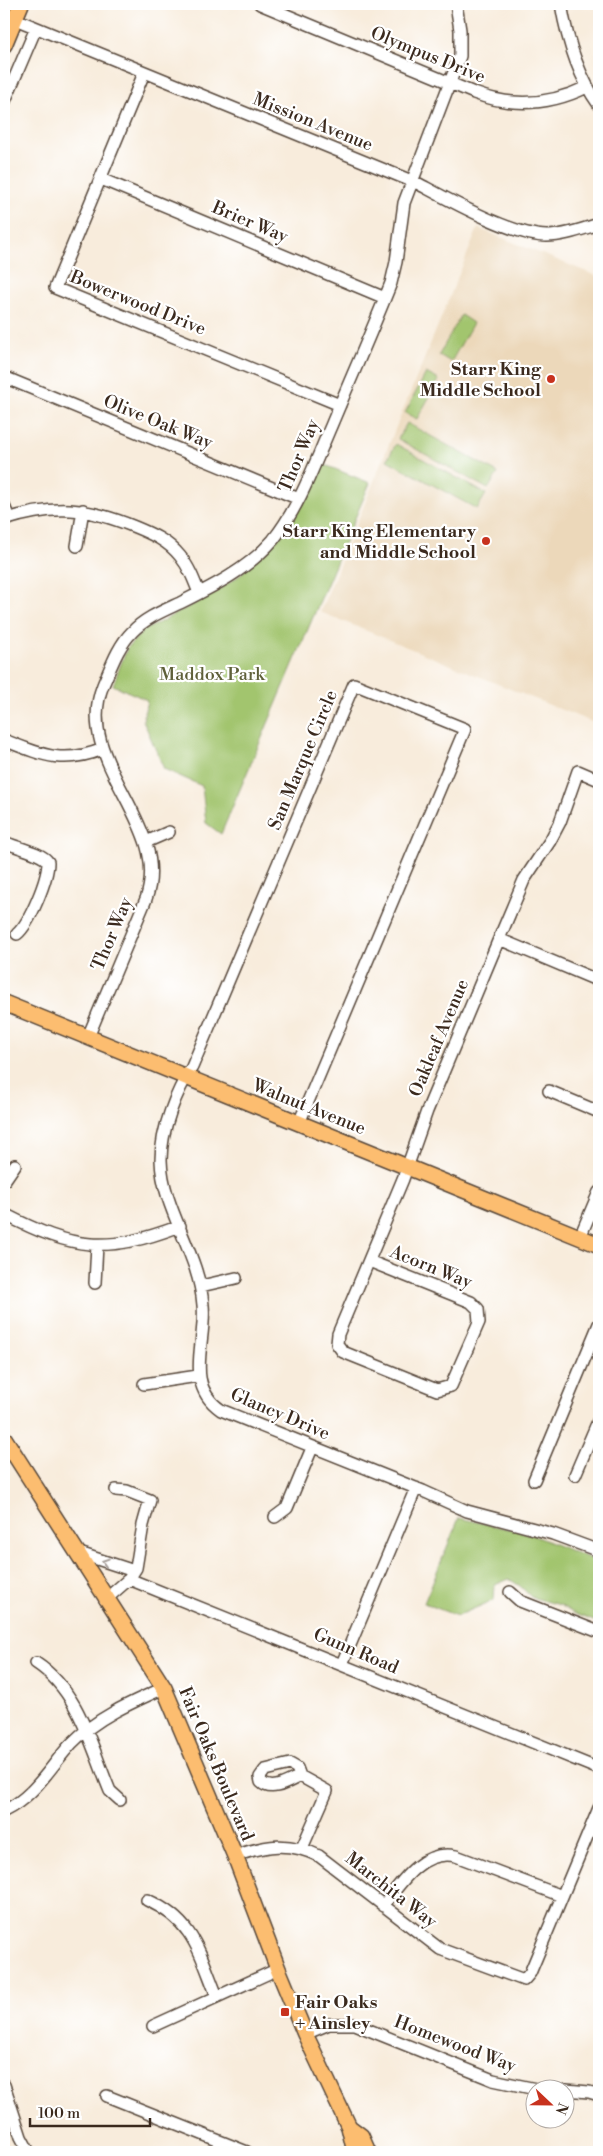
<svg xmlns="http://www.w3.org/2000/svg" width="603" height="2156" viewBox="0 0 603 2156" font-family="'Libre Bodoni',serif">
	<rect width="100%" height="100%" fill="#fff"/>
	<filter id="ink" filterUnits="userSpaceOnUse"><feTurbulence type="fractalNoise" baseFrequency=".02" numOctaves="2"/><feDisplacementMap in="SourceGraphic" scale="10" xChannelSelector="R" yChannelSelector="G"/><feConvolveMatrix kernelMatrix="1 2 1 2 8 2 1 2 1" color-interpolation-filters="sRGB"/></filter>
	<filter id="wash" filterUnits="userSpaceOnUse"><feTurbulence type="fractalNoise" baseFrequency=".0096" numOctaves="4" result="noise"/><feDisplacementMap in="SourceGraphic" scale="20" xChannelSelector="R" yChannelSelector="G"/><feGaussianBlur stdDeviation="1.12" result="paint"/><feColorMatrix in="noise" values="0 0 0 0 0 0 0 0 0 0 0 0 0 0 0 0 0 1.4 0 .05"/><feComposite in="paint" operator="in"/></filter>
	<g filter="url(#wash)">
		<rect width="100%" height="100%" fill="#f8ecdc"/>
		<path fill="#ecd8ba" d="M478,228l121,49v448l-279,-113z"/>
		<path fill="#a2c56e" stroke="#6e7846" d="M461,315l12,8 -22,39 -12,-7z
			M426,373l13,7 -22,39 -12,-6z
			M407,423l91,50 -10,16 -90,-50z
			M396,444l90,50 -9,15 -90,-49z
			M320,463l50,20 -149,351 -15,-11 -4,-37 -38,-17 -21,-49 4,-20 -34,-15 14,-37 16,-17 68,-36 29,-20 53,-56 15,-25z
			M459,1518l68,15 72,29v61l-26,-10 -13,-8 -29,-8 -11,-11 -11,-7 -14,6 -1,15 -37,16 -33,-13z"/>
	</g>
	<g filter="url(#ink)">
		<g fill="none" stroke-linecap="round" stroke-linejoin="round">
			<g stroke="#57473a" stroke-width="14">
				<path id="minor" d="M260,4l214,89c39,15 76,12 113,-6
					M561,4c6,35 17,72 38,101
					M15,19l404,165c30,16 94,52 128,52 17,0 35,-7 52,-12
					M144,73l-89,215 285,117
					M4,103l32,-75
					M101,179l284,119
					M4,377l295,122
					M4,506l5,12
					M4,520c51,-16 82,-13 131,7 17,7 33,14 45,29 9,11 14,24 19,37
					M77,546l6,-36
					M4,740c38,15 59,25 99,9
					M4,842c11,5 39,11 44,20 0,17 -18,61 -31,72
					M146,842l23,-10
					M499,939l100,42
					M88,1037l58,-138c27,-76 -74,-136 -43,-214 8,-18 15,-39 29,-53 13,-14 31,-21 48,-29 34,-17 68,-34 93,-63 27,-34 41,-75 58,-114 20,-48 41,-95 60,-143l5,-21 8,-59 56,-147v-26l-4,-26
					M549,1091l50,21
					M299,1123l166,-394 -111,-45 -162,383c-16,25 -31,62 -31,93 1,49 38,93 42,145 4,37 -20,79 18,105l202,81 44,20 86,23 46,17
					M4,1181l11,-16
					M4,1214c70,36 102,40 176,12
					M580,1237l19,-45
					M369,1261l102,41 7,7 1,13 -28,64 -14,4 -94,-38 -6,-8 1,-10 65,-155 24,-68 72,-172 25,-59 26,-39 10,-19 18,-51 21,9
					M95,1283l2,-38
					M201,1286l35,-8
					M144,1384l54,-8
					M575,1475l24,-56
					M534,1480l65,-156
					M116,1490l11,1 23,9 -7,25 -7,43 -7,11
					M275,1517l12,-9 25,-60
					M76,1552l58,19
					M510,1592l10,9 79,31
					M105,1600l24,-21 470,190
					M36,1663c43,28 55,83 74,128l10,9
					M342,1664l74,-176
					M290,1764l7,4 3,8c-11,5 -28,17 -39,6l-1,-5 5,-7z
					M300,1776l27,15 -25,57
					M4,1811c31,-15 45,-43 67,-67 25,-26 61,-42 93,-56
					M235,1856c31,-11 54,-15 84,0l121,93 84,31 6,-7 69,-165
					M147,1900c47,21 52,52 70,96
					M383,1906c18,-24 39,-57 73,-50l106,40
					M153,2026l125,-57
					M305,2034l24,-10h25l139,56 43,9
					M4,2085l17,52 8,15
					M566,2090l23,2 10,3
					M107,2096l140,56"/>
			</g>
			<g stroke="#57473a" stroke-width="18">
				<path id="major" d="M4,45l17,-41
					M4,1003l595,242
					M4,1438l160,250 71,168 43,113 27,65 44,93 6,25
					M349,2127l12,9 7,16"/>
			</g>
			<use href="#minor" stroke="#fff" stroke-width="11"/>
			<use href="#major" stroke="#fcbd6f" stroke-width="15"/>
		</g>
		<defs><path id="oneway-chevron" d="M-2-3.5L2.5 0L-2 3.5" fill="none" stroke-width="1.6" stroke-linecap="round" stroke-linejoin="round" transform="scale(1.25)"/></defs>
		<use stroke="#a79f9a" href="#oneway-chevron" transform="translate(105 1562) rotate(-162)"/>
	</g>
	<g fill="#c8321e" stroke="#fff" stroke-width="2">
		<circle cx="551" cy="379" r="5"/>
		<circle cx="486" cy="541" r="5"/>
		<rect x="280" y="2007" width="10" height="10" rx="2.5"/>
	</g>
	<g text-anchor="middle" dominant-baseline="central" stroke-width="4.5" stroke-linejoin="round" paint-order="stroke">
		<g font-size="18" fill="#3b2a1e" stroke="#fff">
			<text transform="translate(428 55) rotate(22)">Olympus Drive</text>
			<text transform="translate(313 122) rotate(22)">Mission Avenue</text>
			<text transform="translate(250 222) rotate(23)">Brier Way</text>
			<text transform="translate(138 303) rotate(22)">Bowerwood Drive</text>
			<text transform="translate(158 422) rotate(22)">Olive Oak Way</text>
			<text transform="translate(299 456) rotate(-67)">Thor Way</text>
			<text transform="translate(303 760) rotate(-67)">San Marque Circle</text>
			<text transform="translate(112 934) rotate(-67)">Thor Way</text>
			<text transform="translate(439 1038) rotate(-67)">Oakleaf Avenue</text>
			<text transform="translate(309 1107) rotate(22)">Walnut Avenue</text>
			<text transform="translate(431 1267) rotate(22)">Acorn Way</text>
			<text transform="translate(280 1414) rotate(23)">Glancy Drive</text>
			<text transform="translate(356 1651) rotate(23)">Gunn Road</text>
			<text transform="translate(216 1764) rotate(67)">Fair Oaks Boulevard</text>
			<text transform="translate(391 1890) rotate(38)">Marchita Way</text>
			<text transform="translate(455 2044) rotate(21)">Homewood Way</text>
		</g>
		<g font-size="18" font-weight="bold" fill="#3b2a1e" stroke="#fff" text-anchor="end">
			<text x="541" y="369">Starr King<tspan x="541" dy="21">Middle School</tspan></text>
			<text x="476" y="531">Starr King Elementary<tspan x="476" dy="21">and Middle School</tspan></text>
			<text x="295" y="2002" text-anchor="start">Fair Oaks<tspan x="295" dy="21">+ Ainsley</tspan></text>
		</g>
		<g font-size="18" fill="#5f603a" stroke="#fff">
			<text x="212" y="674">Maddox Park</text>
		</g>
	</g>
	<rect width="603" height="2156" fill="none" stroke="#fff" stroke-width="20"/>
	<g transform="translate(550 2104) rotate(112)"><circle r="24" fill="#ffffff" stroke="#b1aaa5"/>
	<path d="M0-4L9 19L0 12L-9 19Z" fill="#c8321e"/>
	<text y="-8" font-size="14" font-weight="bold" text-anchor="middle" fill="#3b2a1e">N</text>
	</g>
	<path d="M30 2118v8h120v-8" fill="none" stroke="#3b2a1e" stroke-width="2.5"/>
	<text x="38" y="2118" font-size="15" fill="#3b2a1e" stroke="#ffffff" stroke-width="4" paint-order="stroke">100 m</text>
</svg>
